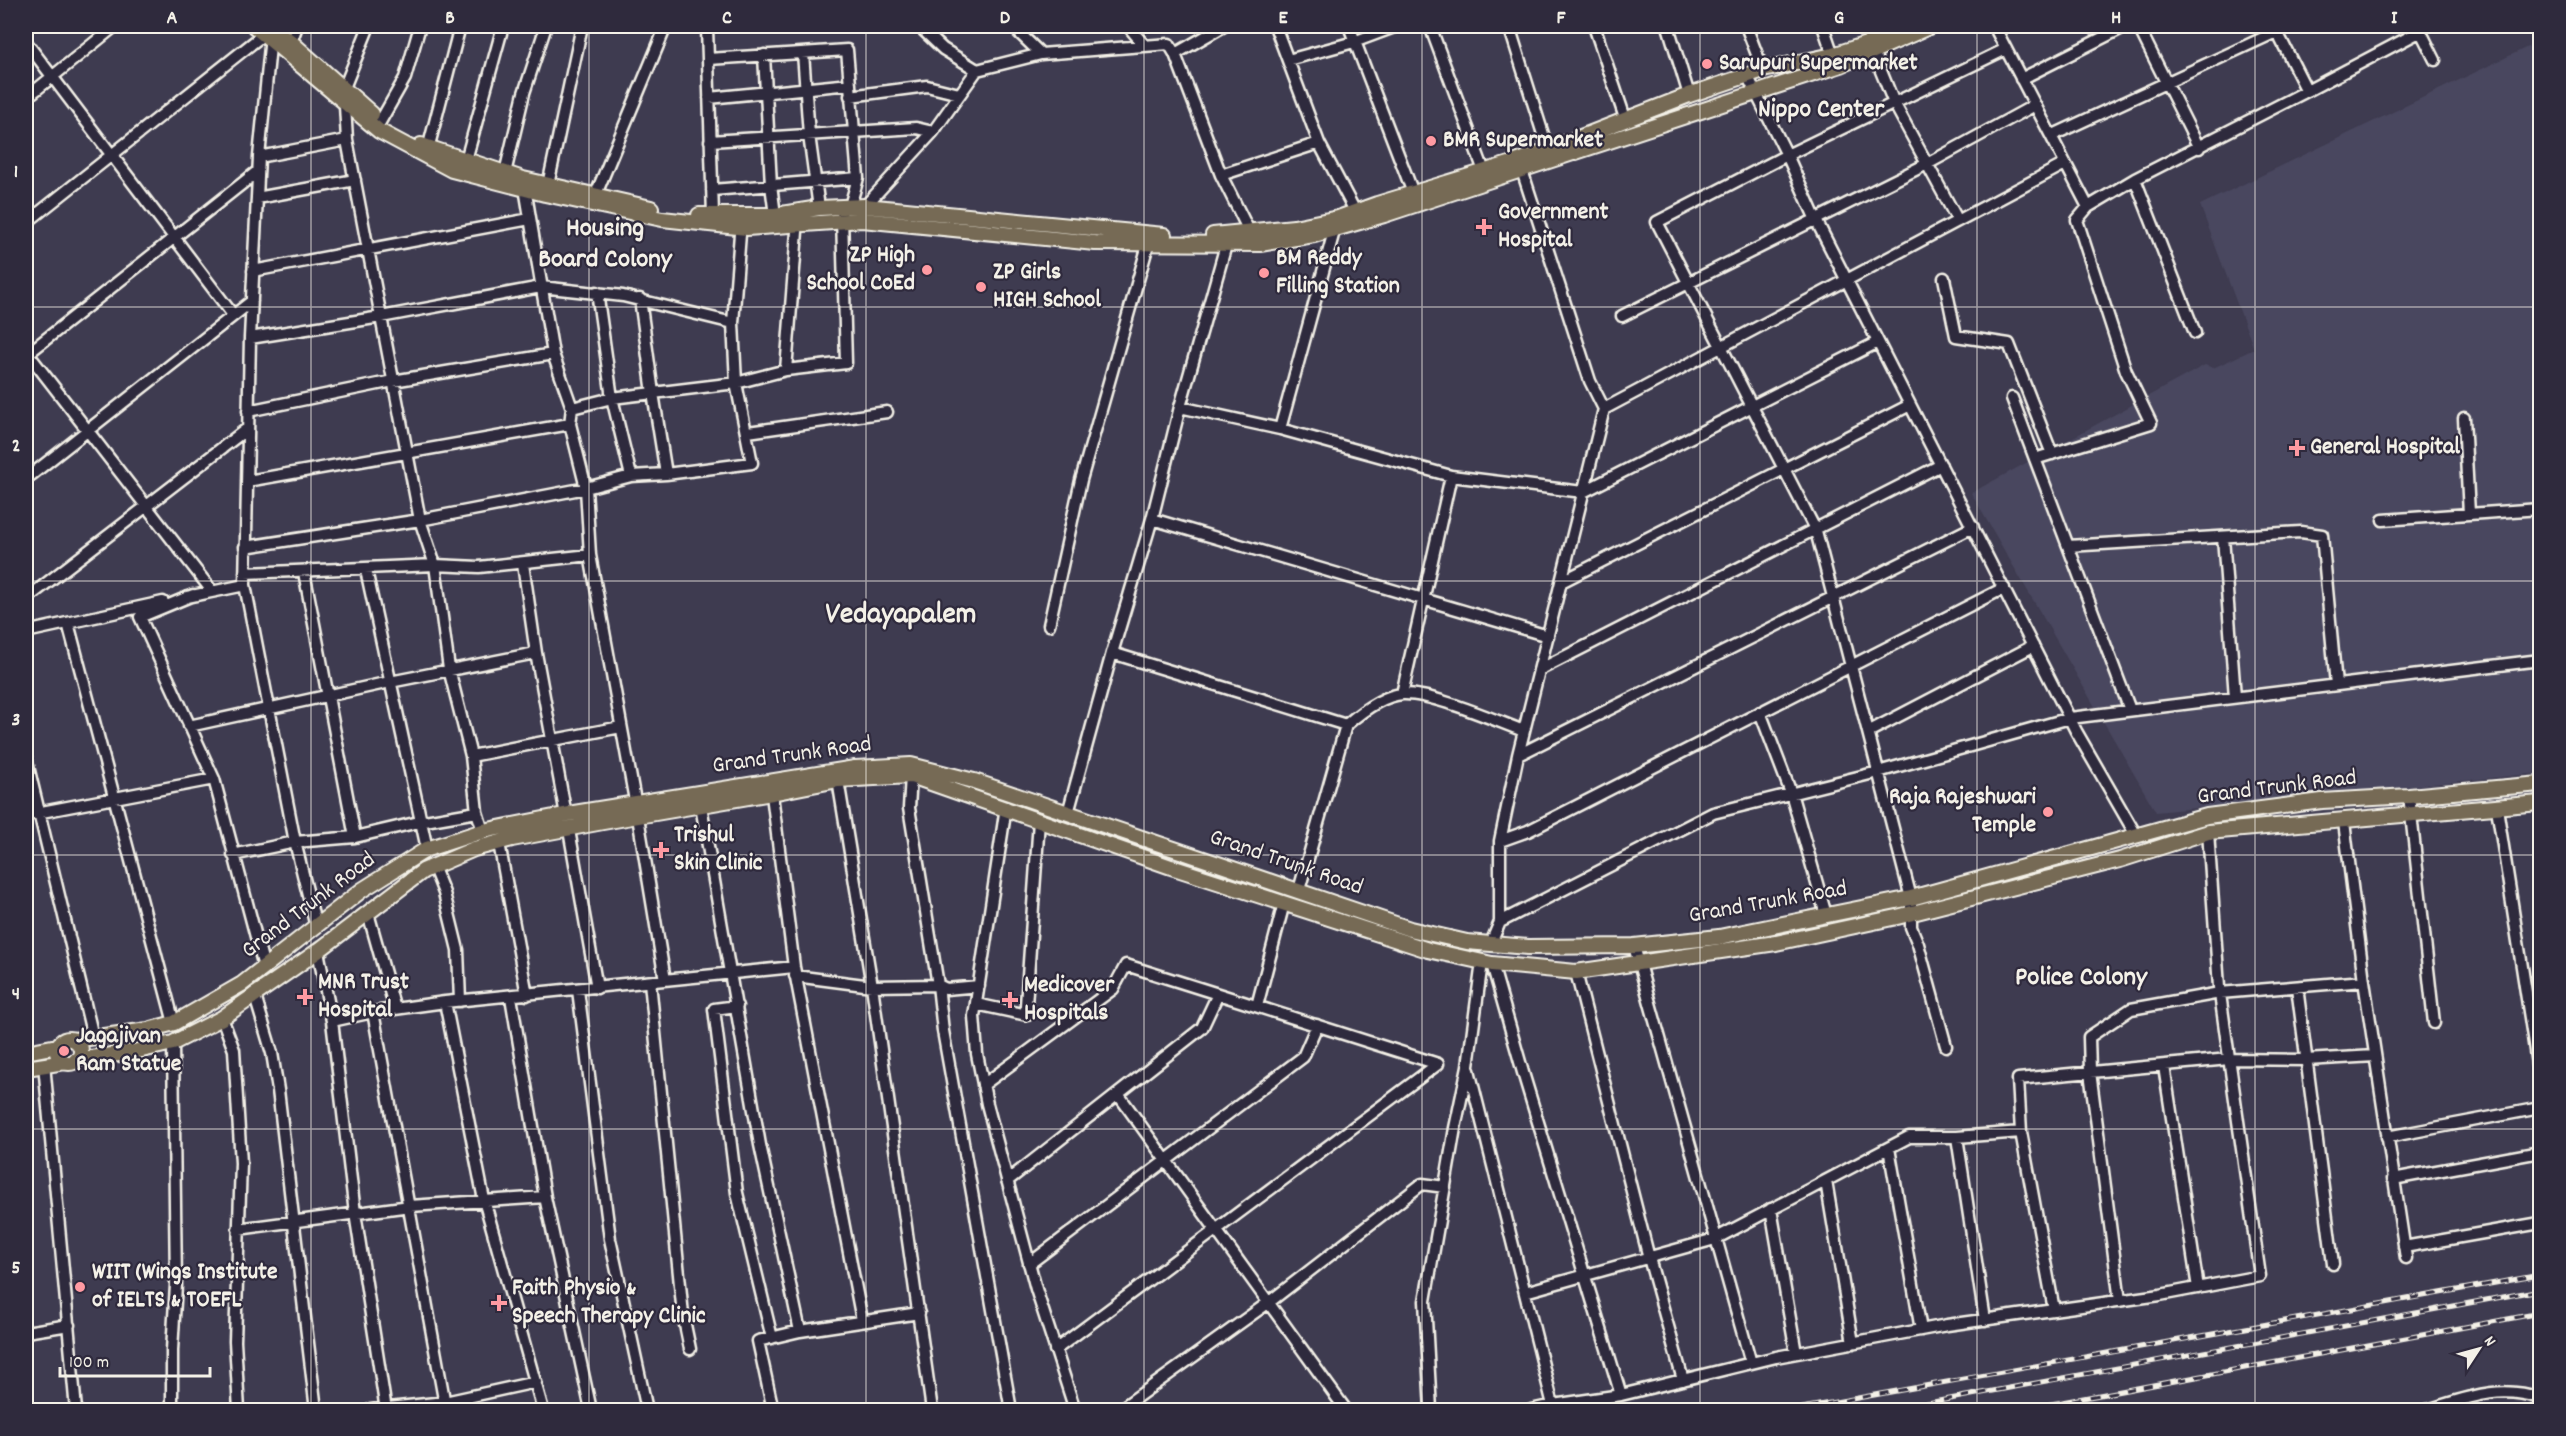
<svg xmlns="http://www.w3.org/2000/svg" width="2566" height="1436" viewBox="0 0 2566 1436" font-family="Dekko,sans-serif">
	<rect width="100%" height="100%" fill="#3e3b50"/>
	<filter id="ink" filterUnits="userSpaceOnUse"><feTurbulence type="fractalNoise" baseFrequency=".0167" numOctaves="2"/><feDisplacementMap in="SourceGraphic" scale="12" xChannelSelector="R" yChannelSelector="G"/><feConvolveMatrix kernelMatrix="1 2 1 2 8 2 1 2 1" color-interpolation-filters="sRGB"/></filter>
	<g filter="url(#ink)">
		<path fill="#49475e" d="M2540,41v732l-384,39 -185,-319 234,-128 8,3 41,-19 -54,-144z"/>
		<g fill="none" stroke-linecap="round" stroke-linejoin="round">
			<g stroke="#f4f1e8" stroke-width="15">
				<path id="minor" d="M369,26l-25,62 3,52 73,380 15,45 14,104 22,87 6,56 6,19
					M919,26l24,23 34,21
					M1012,26l29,28
					M1128,26l17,20
					M1275,26l44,117 37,70
					M1349,26l64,167
					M1430,26l54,145
					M1509,26l39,124
					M1594,26l32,95
					M1668,26l21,69
					M1746,26l17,44
					M1823,26l10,29
					M1899,26l2,7
					M1994,26l94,181
					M2138,26l61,122
					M2274,26l33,65 114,-60
					M2418,26l17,34
					M707,28l6,187
					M271,36l-12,121 -9,181 -5,247 50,257 21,85
					M26,42l207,273
					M291,42l6,-16
					M1870,44l24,59 64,118
					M803,53l6,82 10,73
					M1175,54l49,-28
					M764,55l7,130 4,30
					M708,59l139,-9 11,128 -8,28
					M1288,60l66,-18 43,-16
					M1748,77l39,78 29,65 260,511 60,104
					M2021,79l105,-53
					M850,96l77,-10 32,8
					M26,98l89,-72
					M709,98l141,-14
					M380,122l25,-44 15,-52
					M933,132l44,-62 64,-16 128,-10 6,10 46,121 28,56
					M2051,136l238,-110
					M710,141l206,-13 17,4 -68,74
					M428,149l32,-123
					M259,157l88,-17
					M466,160l37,-134
					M505,173l19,-80 22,-67
					M1221,175l98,-32
					M2135,179l60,154
					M524,182l29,172 19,54 -2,16 16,64 4,67 48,262 27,163
					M548,185l34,-159
					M712,190l146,-12
					M596,194l70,-168
					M257,198l98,-18
					M26,223l243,-193
					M1336,224l-56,205 171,47 -49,218
					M253,271l277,-52
					M1944,278l12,58 53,8 43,110
					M597,292l15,106 19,78
					M1622,316l307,-153 106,-58
					M250,338l131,-21 160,-30 82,9 110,27
					M26,351l186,240
					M26,355l232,-184
					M786,370l60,-7 -4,-147
					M2012,398l118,312
					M1180,407l100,22
					M572,408l40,-10 41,-5 -13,-94
					M1604,409l461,-245
					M248,411l145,-30 160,-27
					M2464,418l5,96
					M748,432l139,-20
					M2035,459l116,-36 -25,-52 -49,-151 11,-13 47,-28 172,-88
					M666,474l-13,-81 83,-10 50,-13 12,-151
					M1451,476l132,16 295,-150
					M26,479l226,-178
					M247,481l323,-57
					M1152,519l396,117
					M2383,520l157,-11
					M2223,537l12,160
					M2068,546l233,-14 21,3 14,150
					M245,547l175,-27 166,-32 45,-12 35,-2 86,-11 -16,-80 -3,-60 8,-102
					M523,564l13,89 30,162
					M366,570l61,279
					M304,572l51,265
					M245,573l190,-8 44,2 111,-12
					M1561,582l349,-177
					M193,595l-53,22 74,162 50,188
					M187,597l58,-12
					M26,599l222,-171
					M68,623l106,400
					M1049,625l32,-145 69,-242
					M26,632l137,-30
					M1112,653l234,72
					M1539,670l402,-205
					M1760,712l31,81 35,122
					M189,726l201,-44 146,-29
					M1868,732l165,-86
					M1518,755l455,-228
					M471,756l150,-29
					M26,758l67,279
					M911,776l-2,32 29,177 5,46 68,379
					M838,780l34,206 60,424
					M771,787l23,180 68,353
					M2409,796l25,227
					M701,806l59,339 40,186 119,-18
					M1006,807l-32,209 3,38 10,50 49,185 39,121
					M2497,808l36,229 7,5
					M1068,813l44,-160 40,-134 28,-112 48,-169
					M26,815l188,-36
					M569,830l28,158
					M1500,841l28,-10 476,-243
					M499,843l28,152
					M233,855l62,-13 60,-5 64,-15 58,-10
					M434,868l10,25 14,57 2,51
					M1299,890l47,-165c15,-13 37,-30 57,-31 30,-1 91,26 121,37
					M368,913l27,96
					M1500,922l213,-109 165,-41 192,-54 470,-58
					M1491,943l9,-21v-81l18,-86 86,-346 -14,-28 -70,-217
					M1634,946l117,417
					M318,951l14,70 23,192 31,197
					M1492,964l32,112 97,319
					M1576,972l73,286 34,122
					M795,976l77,10 66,-1 8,4 33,-3
					M2364,981l42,277
					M650,982l33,333 7,34
					M2297,987l36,277
					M578,990l32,249 37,171
					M254,993l18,60 6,37 38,320
					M511,997l34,200 46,213
					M445,1002l39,198 59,210
					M976,1004l51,11 -1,-10 13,-184
					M737,1006l-23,3 23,184 35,145
					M1257,1006l27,-103
					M373,1012l73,398
					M222,1018l12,32 7,113 -6,178 4,69
					M332,1021l41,-9 72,-10 349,-35
					M2533,1037l7,48
					M1946,1046l-28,-102 -7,-17v-29l-95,-367 -159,-309 130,-67 219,-106
					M44,1064l32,346
					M2164,1066l34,222
					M1469,1070l84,335 -22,5
					M983,1085l130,-96 13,-24 92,29 -16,34 -195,153
					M1118,1094l228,316
					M2021,1132l33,178
					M1957,1137l28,183
					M2387,1137l153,-29
					M1889,1148l32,182
					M2393,1179l147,-27
					M1826,1181l27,162
					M1771,1209l25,144
					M238,1229l172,-23 135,-9
					M2404,1247l136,-24
					M1029,1264l274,-207 14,-32
					M1525,1292l190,-53 194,-102h48l64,-5 -3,-53 211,-20 77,1 69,-4
					M2120,1301l-30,-229 -1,-35 42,-28 89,-16 144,-12 -20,-159
					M26,1332l43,-7
					M1055,1350l383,-286 -220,-70
					M1553,1405l68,-10 155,-38 171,-32 213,-30 100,-19 -41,-289 -11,-155
					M172,1410v-60l4,-65 -3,-242
					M370,1410l75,-8 91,-20
					M773,1410l-15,-69 42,-10
					M1119,1410l149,-107 154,-119 23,3
					M1431,1410l-6,-109 30,-173 13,-62 14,-104
					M2427,1410c40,-12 72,-26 113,-12
					M2535,1410l5,-4"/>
			</g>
			<g stroke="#f4f1e8" stroke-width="18">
				<path id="major" d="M254,26l125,105 73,39 93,24 117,25 85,9 115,-8 233,23 165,1 54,-9 70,-20 457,-150 90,-39
					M269,26l22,16 81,72
					M421,145l102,34 128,29
					M699,215h76l44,-7 46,-2 299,29
					M1213,235l81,-8 44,-9 39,-14 142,-43 170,-66 74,-25 70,-15 55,-18
					M57 1051a12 12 0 1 1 24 0a12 12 0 1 1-24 0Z
					M74,1040l74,-10 26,-7 68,-39 120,-94 65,-41 56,-18 91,-18 281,-45 56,-3 63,16 436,148 57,13 61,5 106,-1 85,-9 192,-39 296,-82 115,-15 87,-5 131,-12
					M26,1052l31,-6
					M76,1060l57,-8 40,-9 49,-25 96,-67 105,-80 51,-22 38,-10 91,-17 169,-29 66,-13 73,-4 260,91 257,83 64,14 84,8 200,-29 121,-26 223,-57 88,-28 332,-29
					M26,1068l39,-6"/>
			</g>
			<use href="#minor" stroke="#2f2a3d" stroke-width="10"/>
			<use href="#major" stroke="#766a54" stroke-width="14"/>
			<g stroke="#f4f1e8" stroke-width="5">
				<path id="rail" d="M1791,1410l749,-135
					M1890,1410l650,-120
					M2019,1410l521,-97"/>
			</g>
			<use href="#rail" stroke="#2f2a3d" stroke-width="3" stroke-dasharray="9" stroke-linecap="butt"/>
		</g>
	</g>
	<path fill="none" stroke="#f4f1e8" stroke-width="1.5" stroke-opacity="0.55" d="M311,26v1384M589,26v1384M866,26v1384M1144,26v1384M1422,26v1384M1700,26v1384M1977,26v1384M2255,26v1384M26,307h2514M26,581h2514M26,855h2514M26,1129h2514"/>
	<g fill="#ff9aa2" stroke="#2f2a3d" stroke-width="2">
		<circle cx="1707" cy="64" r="6"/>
		<circle cx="1431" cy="141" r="6"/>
		<path d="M1481 218h6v6h6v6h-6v6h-6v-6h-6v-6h6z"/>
		<circle cx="927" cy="270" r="6"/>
		<circle cx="1264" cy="273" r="6"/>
		<circle cx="981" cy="287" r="6"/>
		<path d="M2294 439h6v6h6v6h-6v6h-6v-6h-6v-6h6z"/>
		<circle cx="2048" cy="812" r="6"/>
		<path d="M658 841h6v6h6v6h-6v6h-6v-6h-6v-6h6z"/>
		<path d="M302 988h6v6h6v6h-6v6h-6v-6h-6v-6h6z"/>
		<path d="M1007 991h6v6h6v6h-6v6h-6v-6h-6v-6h6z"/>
		<circle cx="64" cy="1051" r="6"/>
		<circle cx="80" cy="1287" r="6"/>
		<path d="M496 1294h6v6h6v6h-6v6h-6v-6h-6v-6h6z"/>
	</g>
	<g text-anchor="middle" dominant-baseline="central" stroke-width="4.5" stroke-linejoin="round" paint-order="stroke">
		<g font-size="24" font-weight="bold" fill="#f4f1e8" stroke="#2f2a3d" text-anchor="start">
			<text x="1719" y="64">Sarupuri Supermarket</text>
			<text x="1443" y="141">BMR Supermarket</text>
			<text x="1498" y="213">Government<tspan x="1498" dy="28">Hospital</tspan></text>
			<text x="915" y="256" text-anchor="end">ZP High<tspan x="915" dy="28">School CoEd</tspan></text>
			<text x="1276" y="259">BM Reddy<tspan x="1276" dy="28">Filling Station</tspan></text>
			<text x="993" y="273">ZP Girls<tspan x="993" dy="28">HIGH School</tspan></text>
			<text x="2310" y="448">General Hospital</text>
			<text x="2036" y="798" text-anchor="end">Raja Rajeshwari<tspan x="2036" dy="28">Temple</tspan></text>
			<text x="674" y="836">Trishul<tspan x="674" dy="28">Skin Clinic</tspan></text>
			<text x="318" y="983">MNR Trust<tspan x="318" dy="28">Hospital</tspan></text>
			<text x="1024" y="986">Medicover<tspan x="1024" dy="28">Hospitals</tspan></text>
			<text x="76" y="1037">Jagajivan<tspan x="76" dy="28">Ram Statue</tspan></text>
			<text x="92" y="1273">WIIT (Wings Institute<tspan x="92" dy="28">of IELTS &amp; TOEFL</tspan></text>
			<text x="512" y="1289">Faith Physio &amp;<tspan x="512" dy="28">Speech Therapy Clinic</tspan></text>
		</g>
		<g font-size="24" fill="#f4f1e8" stroke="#2f2a3d">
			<text transform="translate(792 756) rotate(-8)">Grand Trunk Road</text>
			<text transform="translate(2277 788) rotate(-7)">Grand Trunk Road</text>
			<text transform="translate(1286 863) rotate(19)">Grand Trunk Road</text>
			<text transform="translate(1768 903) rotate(-10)">Grand Trunk Road</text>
			<text transform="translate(309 906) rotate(-37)">Grand Trunk Road</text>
		</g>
		<g font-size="26" font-weight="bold" fill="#f4f1e8" stroke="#2f2a3d">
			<text x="1821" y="110">Nippo Center</text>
		</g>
		<g font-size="27" font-weight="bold" fill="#f4f1e8" stroke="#2f2a3d">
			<text x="605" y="229">Housing<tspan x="605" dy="31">Board Colony</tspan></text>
			<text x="2081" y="978">Police Colony</text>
		</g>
		<g font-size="30" font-weight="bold" fill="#f4f1e8" stroke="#2f2a3d">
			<text x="901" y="616">Vedayapalem</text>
		</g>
	</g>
	<rect width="2566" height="1436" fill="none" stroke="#2f2a3d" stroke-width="66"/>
	<g transform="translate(2479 1349) rotate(54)" stroke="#2f2a3d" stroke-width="4.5" paint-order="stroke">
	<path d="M0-4.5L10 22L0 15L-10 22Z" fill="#f4f1e8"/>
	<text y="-9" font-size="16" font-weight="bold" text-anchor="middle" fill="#f4f1e8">N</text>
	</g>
	<path d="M60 1367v9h150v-9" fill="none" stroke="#f4f1e8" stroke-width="3"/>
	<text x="69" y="1367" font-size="18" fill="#f4f1e8" stroke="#2f2a3d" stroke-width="4.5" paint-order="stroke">100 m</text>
	<rect x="33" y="33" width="2500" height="1370" fill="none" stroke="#f4f1e8" stroke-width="2"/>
	<g font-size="20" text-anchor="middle" font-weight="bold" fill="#f4f1e8">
		<text x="172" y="23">A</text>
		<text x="450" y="23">B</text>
		<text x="727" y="23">C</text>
		<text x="1005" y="23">D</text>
		<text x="1283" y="23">E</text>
		<text x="1561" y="23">F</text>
		<text x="1839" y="23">G</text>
		<text x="2116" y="23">H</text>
		<text x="2394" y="23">I</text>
		<text x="16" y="177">1</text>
		<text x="16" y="451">2</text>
		<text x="16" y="725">3</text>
		<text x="16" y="999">4</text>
		<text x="16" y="1273">5</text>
	</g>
</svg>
